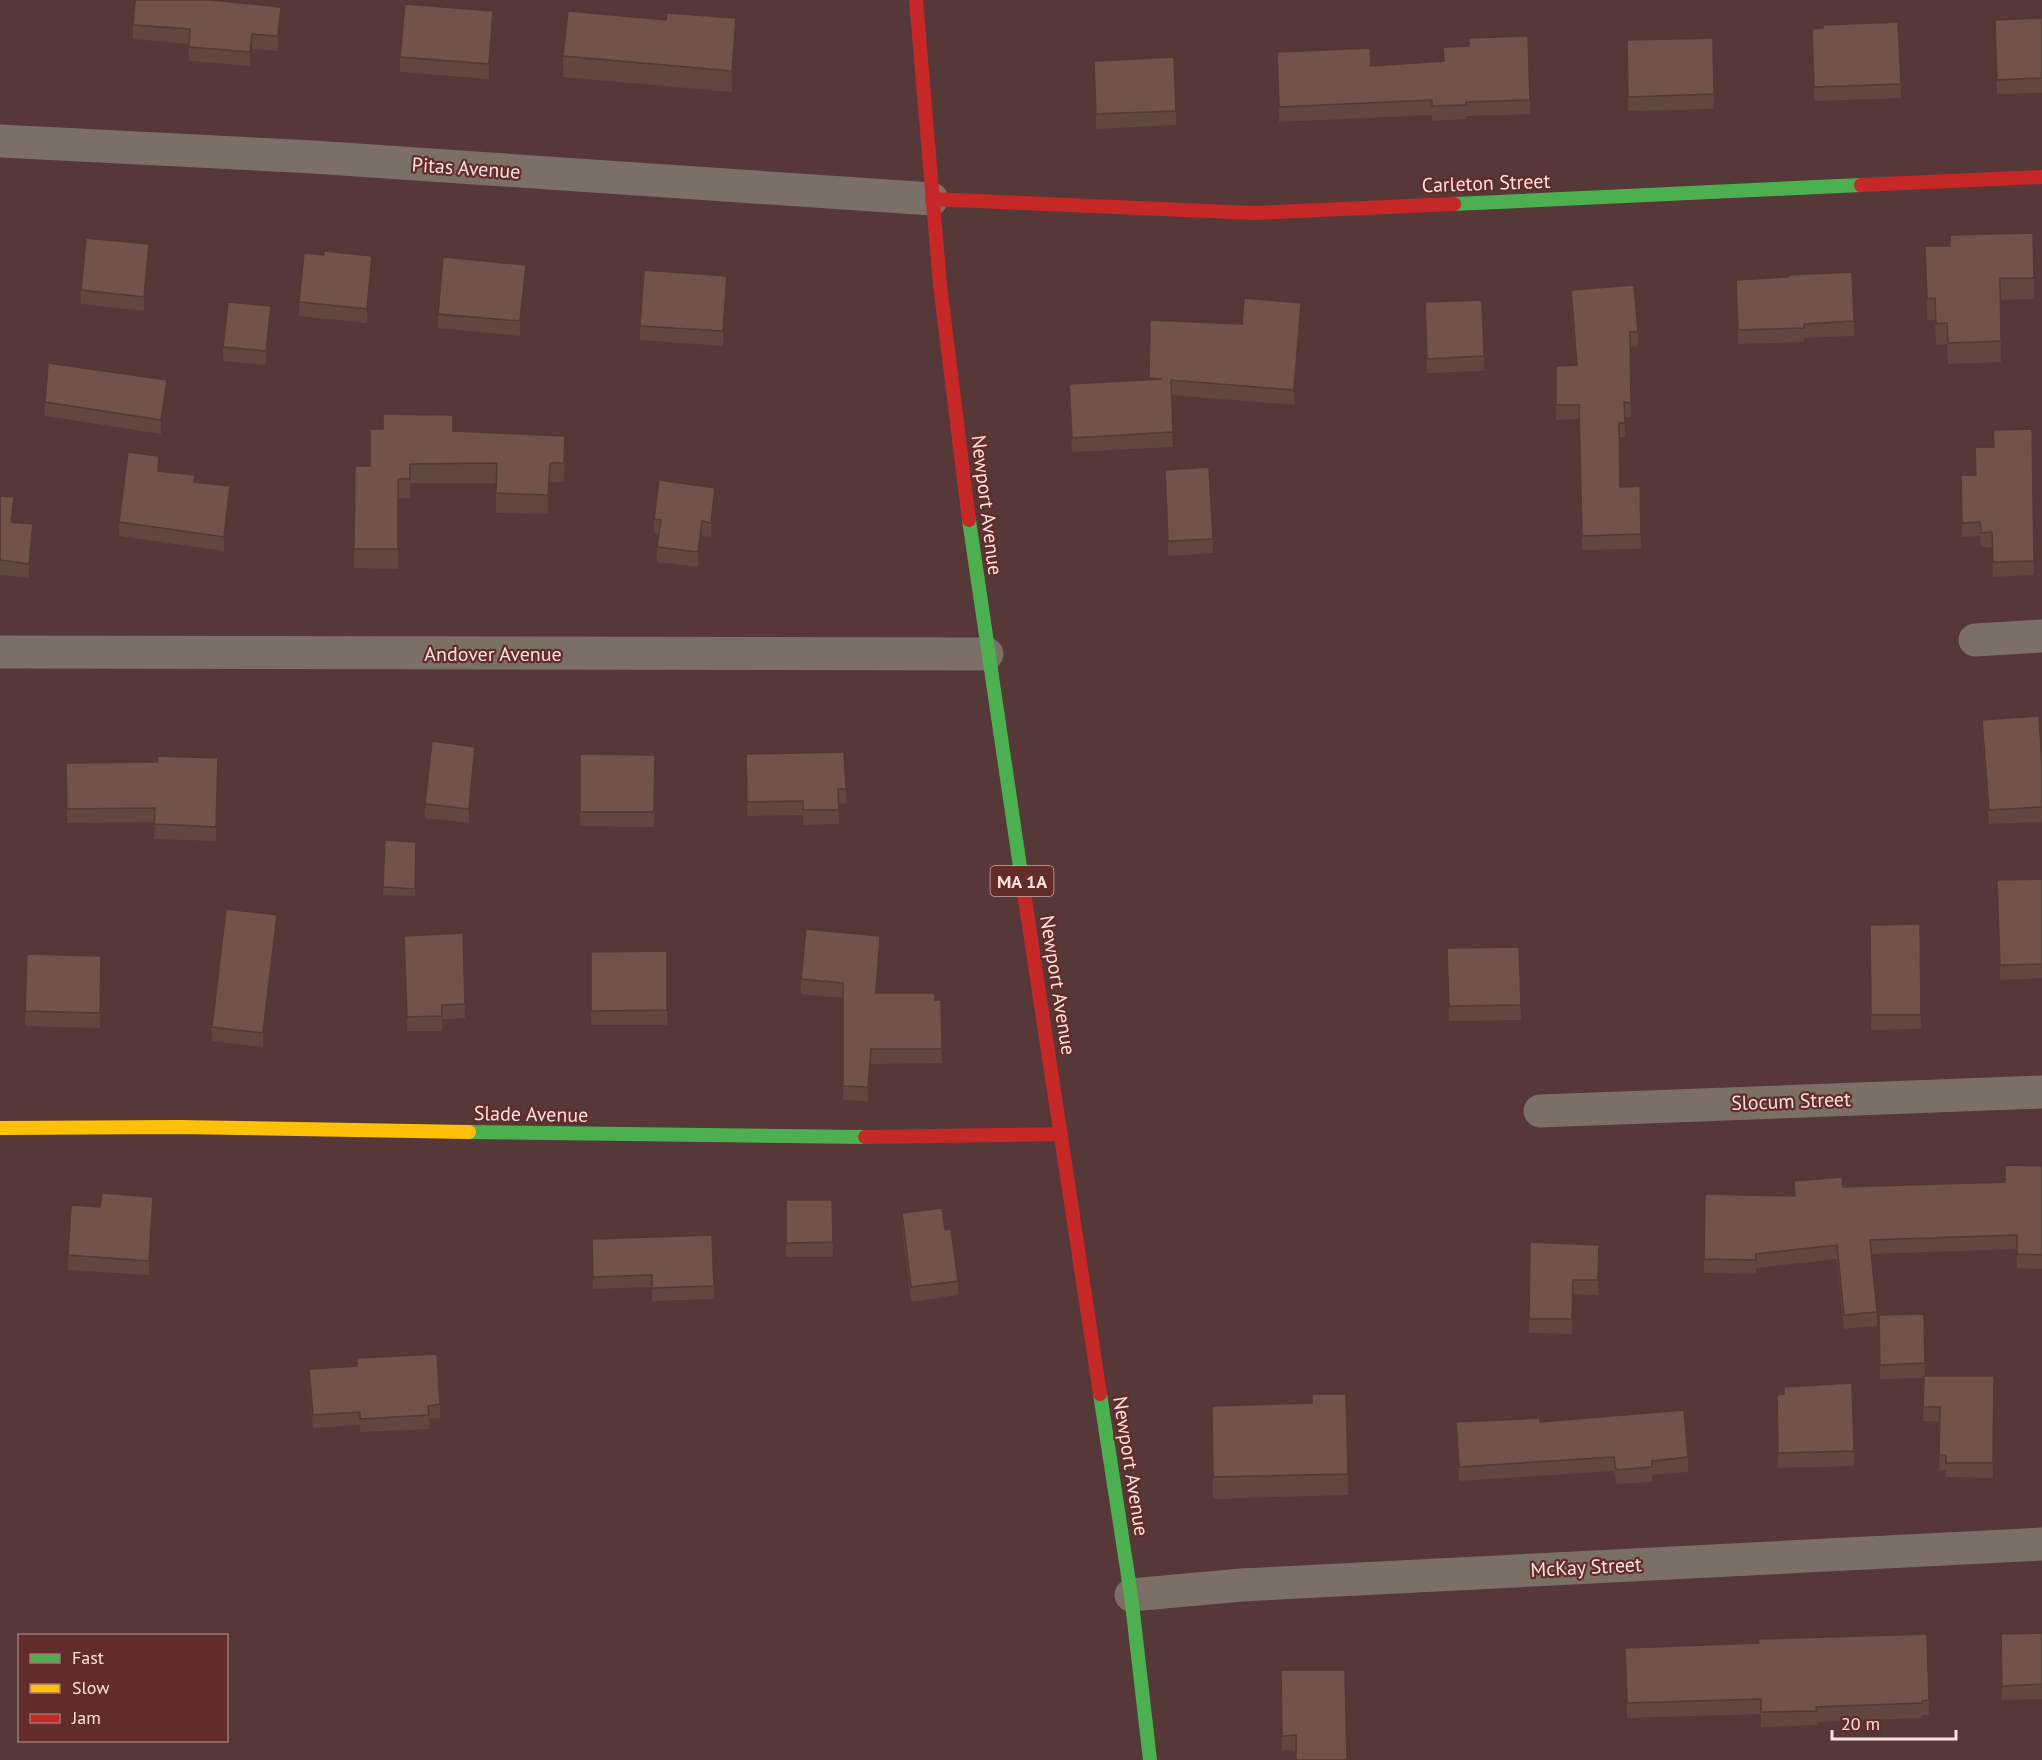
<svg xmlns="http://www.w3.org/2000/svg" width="2042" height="1760" viewBox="0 0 2042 1760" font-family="'PT Sans',sans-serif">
	<rect width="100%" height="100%" fill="#553837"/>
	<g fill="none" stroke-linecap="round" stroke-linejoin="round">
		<path stroke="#7c6f65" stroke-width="33" d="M0,141l313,16 619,42
			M1975,640l67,-4
			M0,652l987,2
			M1540,1111l502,-19
			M1131,1595l111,-10 800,-41"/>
		<path stroke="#4caf50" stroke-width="14" d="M1454,204l407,-19
			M969,520l53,360
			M469,1132l396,5
			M1100,1394l31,201 19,165"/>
		<path stroke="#ffc107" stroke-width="14" d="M0,1128l179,-1 290,5"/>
		<path stroke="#c62828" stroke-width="14" d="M916,0l24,285 29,235
			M1861,185l181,-8
			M932,199l323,14 199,-9
			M1022,880l78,514
			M865,1137l196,-3"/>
	</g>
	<path fill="#614740" d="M2042,18v75l-45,1 -2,-74z
		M281,21l-3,30 -26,-2 -2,17 -61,-5v-17l-56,-5v-14z
		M493,26l-4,53 -89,-7v-15z
		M1812,29l89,55v14l-87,3z
		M1713,38l1,71 -86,2 -1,-71z
		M736,40l-4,52 -169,-15v-21z
		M1443,47l87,53v14l-64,2v3l-34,2v-6l-153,7 -2,-70 94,14 72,-5z
		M1094,61l82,50v14l-80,4z
		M1950,235l84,43v21l-33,1v62l-53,2 -1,-20 -11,1 -1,-25h-8l-2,-74h25z
		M149,258l-5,53 -63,-7v-14z
		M372,270l-5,53 -68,-7v-14z
		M1788,277l66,44v15l-50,2v4l-66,2 -2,-64z
		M526,279l-6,57 -82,-8v-14z
		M727,290l-4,56 -83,-6v-14z
		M1571,290l67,42v14l-8,1 1,70h-6v20h-6l1,50 21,47v15l-59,1 -3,-131 -23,1v-54l20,-1 -5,-60z
		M1425,302l59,54v15l-57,2z
		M1301,317l-7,88 -123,-10 2,52 -101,5 -3,-53v-15l80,-4 1,-60 92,4z
		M271,321l-5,44 -43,-4v-14z
		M167,395l-6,39 -116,-18v-14z
		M2032,429l2,146 -41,2 -1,-30h-11l-1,-11 -18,1 -1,-62h14l18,-28z
		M453,431l112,5 -1,46h-14l-2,32 -52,-1v-30h-86v15h-12v71l-44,-1 1,-102h15z
		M1165,470l48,69v14l-45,3z
		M159,471l36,11 35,18 -6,51 -105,-15v-14z
		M0,496l14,16 -1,10 20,17 -4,39 -29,-3z
		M715,502l-4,35 -9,-1 -4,31 -41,-5v-15l2,-13 -5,-1v-14z
		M1982,720l60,45v57l-53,2 -7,-90z
		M580,754l75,1 -1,72 -74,-1z
		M746,754l100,35v15l-8,-1 1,21 -36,1v-10l-56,1z
		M475,761l-6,62 -44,-5v-14z
		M157,762l61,11 -2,68 -62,-2 1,-17 -88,1 -1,-60z
		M385,840l31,2 -1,54 -32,-1z
		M2042,879v99l-42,2 -3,-100z
		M1920,924l1,105 -50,1 -1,-105z
		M277,929l-14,118 -51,-6v-14z
		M404,936l61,68v14l-23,1v12h-35z
		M1519,947l2,73 -72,1 -2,-73z
		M667,951v74h-76v-73z
		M880,951l-3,42 64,7 1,63 -71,1 -3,37 -25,-1v-102l-42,-4v-15z
		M27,954l74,2 -1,72 -75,-2z
		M2042,1166v103l-25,-1v-19l-146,5 6,58v14l-33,3 -7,-70 -81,9v6l-52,-1 1,-79 89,2v-15l49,6 162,-5z
		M786,1200h46l1,57h-47z
		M153,1212l-4,63 -81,-5v-15z
		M902,1213l43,17 13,51v14l-47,7 -9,-74z
		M592,1239l122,47v13l-62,2v-14l-59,2z
		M1530,1242l69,3 -1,50 -25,-1 -1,40 -43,-1z
		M1924,1314l1,62h69l-1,102 -47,-1v-7h-7l1,-48 -17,-1 1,-43 -44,1 -1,-64z
		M309,1369l131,35v14l-11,1v10l-69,3v-7l-47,3 -4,-45z
		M1312,1403l36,71v21l-135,4 -1,-72z
		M1777,1409l77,42v15l-76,2z
		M1456,1422h84l148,35v15l-36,3v7l-36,2 -2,-13 -155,10z
		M2042,1633v66l-40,1 -1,-66z
		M1625,1662l304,38v15h-7v3l-105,4v3l-56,2v-13l-134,4z
		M1281,1670l66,89 4,1 -55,-10h-14z"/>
	<path fill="#4f3a34" d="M281,7v14l-3,30v-15z
		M493,11v15l-4,53v-15z
		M736,18v22l-4,52v-21z
		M252,34v15l-2,17v-14z
		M149,244v14l-5,53v-14z
		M372,256v14l-5,53v-14z
		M526,265v14l-6,57v-15z
		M727,276v14l-4,56v-15z
		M1301,303v14l-7,88v-15z
		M271,306v15l-5,44v-14z
		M167,380v15l-6,39v-14z
		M550,463v19l-2,32v-19z
		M230,486v14l-6,51v-14z
		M715,488v14l-4,35v-14z
		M14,497v15l-3,24v-14z
		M702,521v15l-4,31v-15z
		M33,524v15l-4,39v-14z
		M475,747v14l-6,62v-14z
		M277,915v14l-14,118v-14z
		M880,936v15l-4,57v-15z
		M871,1049v15l-3,37v-14z
		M153,1197v15l-4,63v-14z"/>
	<path fill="#71534a" stroke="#4f3a34" stroke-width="1.5" d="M135,0h76l70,7 -3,29 -26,-2 -2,18 -61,-5 1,-18 -57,-4z
		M405,4l88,7 -4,53 -89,-7z
		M568,11l98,9 1,-7 69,5 -4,53 -169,-15z
		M2042,18v60l-45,2 -2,-60z
		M1898,22l3,62 -87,3 -2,-58 11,-1v-3z
		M1528,36l2,64 -64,2v3l-34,1v-6l-153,7 -2,-55 93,-4 1,18 73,-5 -1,-14 26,-1v-8z
		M1713,38l1,56 -86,3 -1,-57z
		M1174,57l2,54 -80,3 -2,-53z
		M2033,233l1,45h-34l1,63 -53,2 -1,-20 -11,1 -1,-26 -8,1 -2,-53h25v-11z
		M86,238l63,6 -5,53 -63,-7z
		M324,251l48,5 -5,53 -68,-7 5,-49 20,2z
		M443,257l83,8 -6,56 -82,-7z
		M644,270l83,6 -4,55 -83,-5z
		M1852,272l2,49 -50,3v4l-66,2 -2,-50 52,-3v-2z
		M1634,285l4,47h-8l1,71 -7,-1 1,21h-6l1,64 20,-1 1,48 -59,2 -3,-131h-23v-39l21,-1 -6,-75z
		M1244,298l57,5 -7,87 -123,-10 2,52 -101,6 -3,-54 93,-5 -13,-1 1,-58 92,4z
		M1482,300l2,56 -57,3 -2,-57z
		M228,302l43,4 -5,45 -43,-4z
		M48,363l119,17 -6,40 -116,-18z
		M383,414l70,1v16l112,5 -1,27h-14l-2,32 -52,-2 1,-30 -87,1v15h-12v70h-44l1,-83h15v-37h13z
		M2032,429l2,132 -41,1 -1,-30 -11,1 -1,-11 -18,1 -1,-48h15l-1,-28h19l-1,-17z
		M128,452l31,4 -1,15 37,4 -1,7 36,4 -6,51 -105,-15z
		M1209,467l4,72 -45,2 -3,-71z
		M659,480l56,8 -4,35 -9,-2 -4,31 -41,-5 4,-27 -7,-1z
		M0,496l14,1 -3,25 22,2 -4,40 -29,-4z
		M2039,716l3,49v42l-53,3 -7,-90z
		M432,741l43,6 -6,62 -44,-5z
		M844,752l2,37h-8l1,21h-36v-9l-56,1 -1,-48z
		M580,754l75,1 -1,57h-74z
		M157,756l61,2 -2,69 -62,-3 1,-16 -88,1 -1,-46 91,-1z
		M385,840l31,2 -1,47 -32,-2z
		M2042,879v85l-42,1 -3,-85z
		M226,909l51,6 -14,118 -51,-6z
		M1920,924l1,91h-50l-1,-90z
		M806,929l74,7 -4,57h59v7h6l1,49h-71l-3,38 -25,-1v-103l-42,-4z
		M463,933l2,71 -23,1v11l-35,1 -3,-81z
		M1519,947l2,58 -72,1 -2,-58z
		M667,951v59l-76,1v-59z
		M27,954l74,2 -1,57 -75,-2z
		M2005,1165l37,1v89l-25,-1v-19l-147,5 7,72 -33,3 -7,-70 -81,9v6l-52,-1 1,-65 90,2 -1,-15 48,-4 1,10 162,-5z
		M102,1193l51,4 -4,64 -81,-6 3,-50 29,2z
		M786,1200h46l1,42 -47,1z
		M942,1208l3,22 6,-1 7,52 -47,6 -9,-74z
		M712,1235l2,51 -62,2v-13l-59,2 -1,-38z
		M1530,1242l69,3 -1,35h-25l-1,39h-43z
		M1924,1314l1,49 -45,2 -1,-50z
		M437,1354l3,50 -12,2 1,9 -69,4v-7l-47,3 -4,-46 48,-3v-8z
		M1924,1376h70l-1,87h-47v-8h-7l1,-48h-17z
		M1852,1383l2,68 -76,2 -1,-58 7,-1v-7z
		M1312,1394h34l2,80 -135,3 -1,-71 100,-3z
		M1684,1410l4,47 -36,4v6l-36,3 -2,-13 -155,10 -3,-45 84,-4v4z
		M2042,1633v51l-40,2 -1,-52z
		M1927,1634l2,66 -7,1v2l-106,4 1,4 -56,1v-13l-134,4 -2,-55 134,-5 -1,-4z
		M1281,1670h64l2,89h4v1h-55v-25l-14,1z"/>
	<g text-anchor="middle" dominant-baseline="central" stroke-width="4.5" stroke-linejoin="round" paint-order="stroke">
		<rect fill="#622c2a" stroke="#d0aba9" stroke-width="1.5" x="990.5" y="866" width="63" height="30" rx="4.5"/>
		<g font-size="18" font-weight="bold" fill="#ffe2e0">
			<text x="1022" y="881">MA 1A</text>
		</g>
		<g font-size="20" fill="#ffe2e0" stroke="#622c2a">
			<text transform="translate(466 168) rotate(4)">Pitas Avenue</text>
			<text transform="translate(1486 183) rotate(-2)">Carleton Street</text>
			<text transform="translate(987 505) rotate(83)">Newport Avenue</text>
			<text x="493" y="654">Andover Avenue</text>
			<text transform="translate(1058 985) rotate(81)">Newport Avenue</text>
			<text transform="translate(1791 1101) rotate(-2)">Slocum Street</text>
			<text transform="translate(531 1114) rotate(1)">Slade Avenue</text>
			<text transform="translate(1131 1466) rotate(81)">Newport Avenue</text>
			<text transform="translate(1586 1567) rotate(-3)">McKay Street</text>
		</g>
	</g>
	<rect x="18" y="1634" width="210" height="108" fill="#622c2a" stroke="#a17573" stroke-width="1.5"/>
	<rect x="30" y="1654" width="30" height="9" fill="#4caf50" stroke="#a17573" stroke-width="1.5"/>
	<text x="72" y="1664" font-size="18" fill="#ffe2e0">Fast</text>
	<rect x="30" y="1684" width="30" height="9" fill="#ffc107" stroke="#a17573" stroke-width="1.5"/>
	<text x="72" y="1694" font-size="18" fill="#ffe2e0">Slow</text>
	<rect x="30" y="1714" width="30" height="9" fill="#c62828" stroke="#a17573" stroke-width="1.5"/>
	<text x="72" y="1724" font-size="18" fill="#ffe2e0">Jam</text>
	<path d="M1832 1730v9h124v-9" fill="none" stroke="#ffe2e0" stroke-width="3"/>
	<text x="1841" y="1730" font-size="18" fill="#ffe2e0" stroke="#622c2a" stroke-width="4.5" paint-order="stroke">20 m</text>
</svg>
